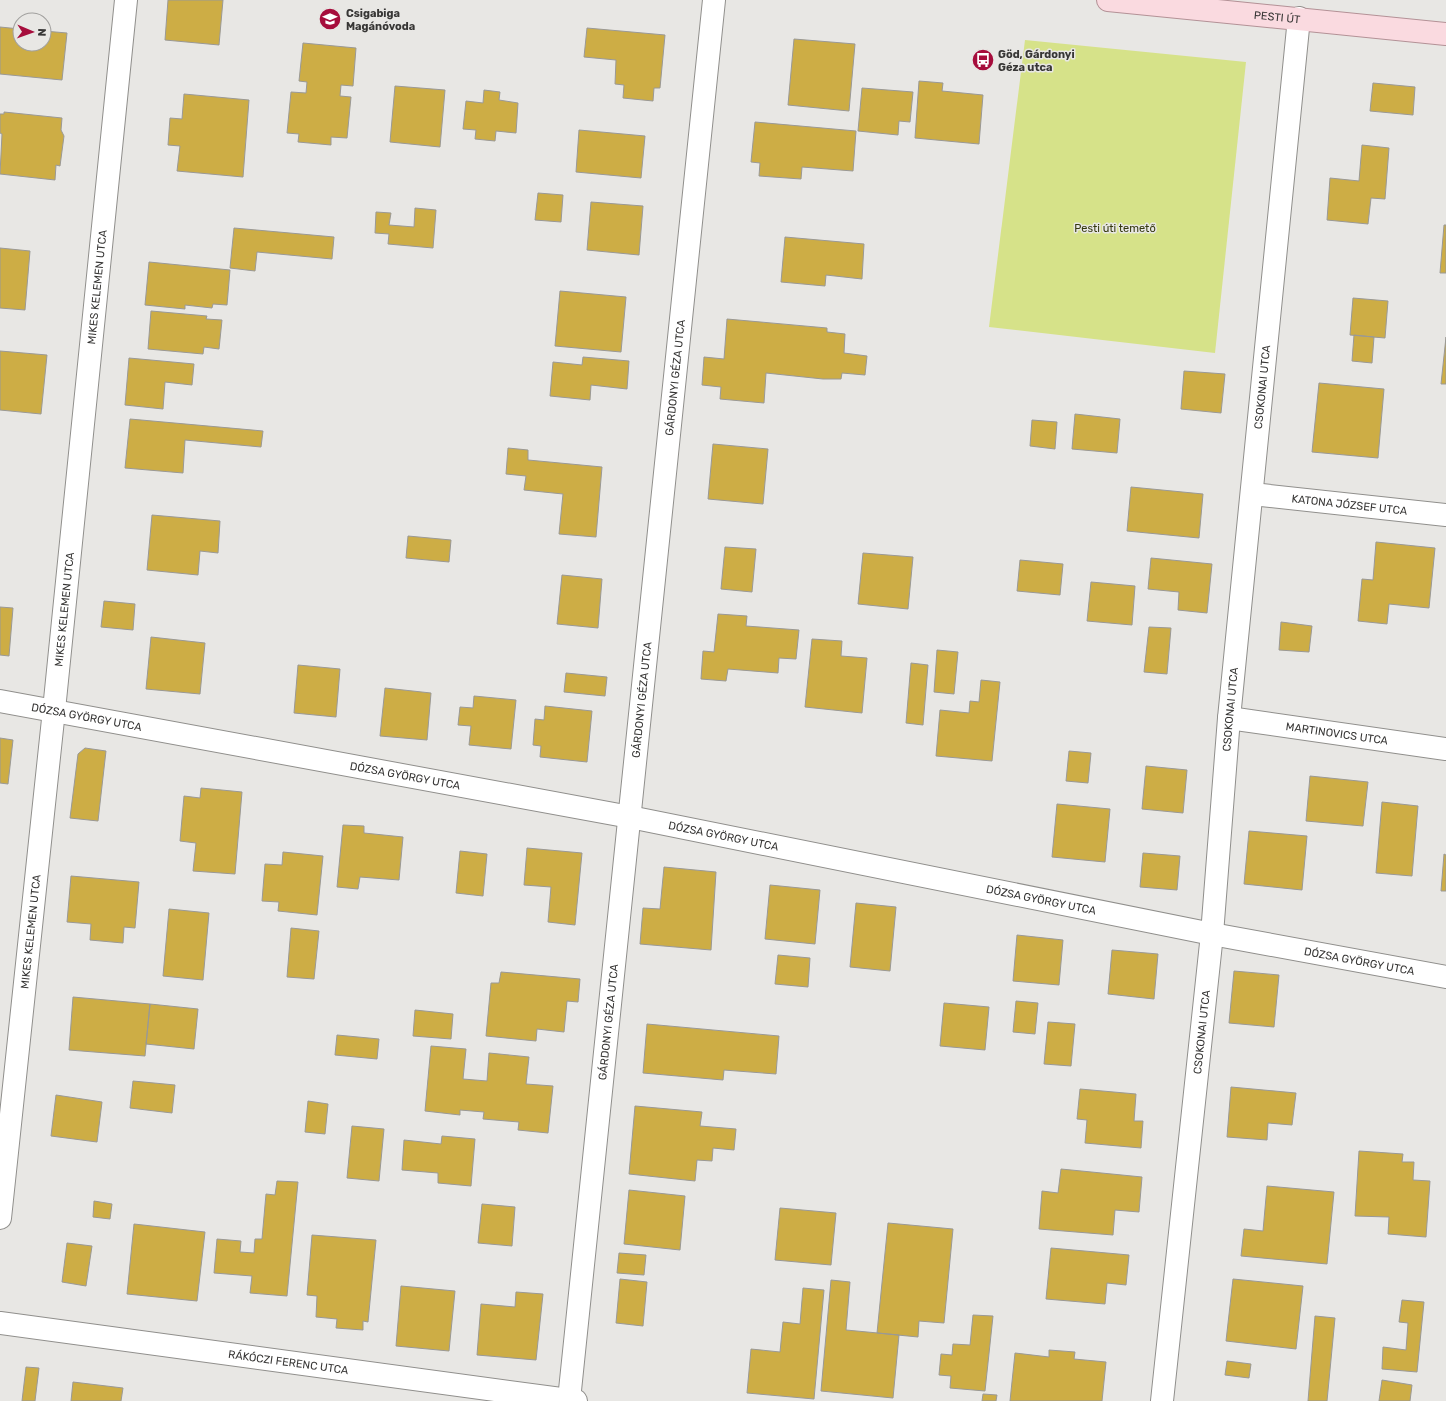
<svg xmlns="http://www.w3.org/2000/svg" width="1446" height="1401" viewBox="0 0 1446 1401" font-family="Rubik,sans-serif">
	<rect width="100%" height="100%" fill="#e8e7e4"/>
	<path fill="#d6e289" d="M1025,40l221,22 -31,291 -226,-26z"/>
	<path fill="#cdad45" stroke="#9a9996" d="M168,0h55l-4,45 -54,-5z
		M0,27l20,2v15h24v-13l23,2 -5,47 -62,-6z
		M587,28l78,7 -5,53h-6l-1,13 -30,-3 1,-13 -9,-1 1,-24 -32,-3z
		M794,39l61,5 -6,67 -61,-6z
		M303,43l53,5 -3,38 -12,-1 -1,11 11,1 -4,41 -16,-1v8l-33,-3 1,-8 -12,-1 4,-41 15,1 1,-11 -8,-1z
		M919,81l24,2 -1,8 41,4 -4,49 -64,-6z
		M1373,83l42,4 -2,28 -43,-4z
		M395,86l50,4 -5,57 -50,-5z
		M862,88l51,4 -3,30 -11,-1 -1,14 -40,-4z
		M484,90l16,2 -1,8 19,3 -2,30 -20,-2 -1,10 -20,-2 1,-9 -13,-1 3,-28 17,2z
		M184,94l65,6 -6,77 -66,-6 3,-25 -12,-1 2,-27 12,1z
		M4,112l58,6 -1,12 3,6 -4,30 -4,-1 -1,15 -55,-6 2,-40 -2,-1v-19h4z
		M755,122l101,9 -3,40 -51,-4 -1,12 -42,-3 1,-13 -9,-1z
		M579,130l66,6 -4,42 -65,-6z
		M1362,145l27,3 -4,51 -14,-1 -3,26 -41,-4 3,-42 29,3z
		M538,193l25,2 -2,27 -26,-2z
		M591,202l52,4 -4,49 -52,-5z
		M415,208l21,2 -3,38 -45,-4 1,-10 -14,-1 1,-21 15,1 -2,12 25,2z
		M1444,225h2v48h-6z
		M234,228l100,9 -2,22 -75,-7 -2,19 -25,-3z
		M785,237l79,7 -2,35 -36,-4 -1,11 -44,-4z
		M0,248l30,3 -5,59 -25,-2z
		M149,262l81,8 -3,35 -14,-1 -1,4 -27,-3v4l-40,-4z
		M560,291l66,6 -5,55 -66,-6z
		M1353,298l35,3 -3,37 -35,-3z
		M151,311l56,5 -1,3 16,1 -3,29 -15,-2 -1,7 -55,-5z
		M727,319l100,9v4l18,2 -1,19 23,3 -2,19 -23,-2 -1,6h-18l-57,-6 -2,30 -44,-4 1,-12 -19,-2 2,-28 20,2z
		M1354,335l20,2 -2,26 -20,-2z
		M1446,337v47h-5z
		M0,351l47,4 -6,59 -41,-4z
		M583,357l46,4 -2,28 -36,-4 -1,15 -40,-4 3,-34 29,3z
		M129,358l65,6 -2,21 -27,-3 -2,27 -38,-4z
		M1184,371l41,3 -4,39 -40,-4z
		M1319,383l65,6 -6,69 -66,-6z
		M1075,414l45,5 -3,34 -45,-4z
		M130,419l133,12 -2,16 -76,-7 -2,33 -58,-5z
		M1032,420l25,2 -2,27 -25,-3z
		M713,444l55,5 -5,55 -55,-5z
		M508,448l20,2v10l74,7 -6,70 -37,-3 4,-40 -39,-4 2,-14 -20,-2z
		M1131,487l72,7 -4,44 -72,-7z
		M152,515l68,6 -2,32 -18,-2 -2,24 -51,-5z
		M408,536l43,4 -2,22 -43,-4z
		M1376,542l59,6 -6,60 -40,-4 -2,20 -29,-3 4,-42 11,1z
		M725,547l31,2 -4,43 -31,-3z
		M863,553l50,4 -5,52 -50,-5z
		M1151,558l61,6 -5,49 -29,-3 1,-18 -31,-3z
		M1020,560l43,4 -3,31 -43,-4z
		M562,575l40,4 -4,49 -41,-4z
		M1091,582l44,4 -3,39 -45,-4z
		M104,601l31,3 -2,26 -32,-3z
		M0,607l13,1 -4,48 -9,-1z
		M718,614l29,2 -1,10 53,4 -3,29 -17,-1 -1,15 -50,-4 -2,12 -25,-2 2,-28 11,1z
		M1281,622l31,4 -3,26 -30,-2z
		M1149,627l22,1 -4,46 -23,-2z
		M151,637l54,6 -5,51 -54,-5z
		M812,639l30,2 -1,15 26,2 -5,55 -57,-6z
		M937,650l21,2 -4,42 -20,-2z
		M911,663l17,2 -5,60 -17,-2z
		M298,665l42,4 -4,48 -42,-4z
		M566,673l41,4 -2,19 -41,-4z
		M981,680l19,2 -8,79 -56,-5 4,-46 29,3 1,-12 9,1z
		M385,688l46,5 -4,47 -47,-4z
		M474,696l42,4 -5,49 -42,-4 2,-19 -13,-1 2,-18 13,1z
		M545,706l47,5 -5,51 -47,-5 1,-11 -8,-1 2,-26 9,1z
		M0,738l13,2 -5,44 -8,-1z
		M85,748l21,3 -8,70 -28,-3 8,-64z
		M1069,751l22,2 -3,30 -22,-2z
		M1146,766l41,4 -4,43 -41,-4z
		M1310,776l58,6 -5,44 -57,-5z
		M201,788l41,4 -7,82 -42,-3 3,-28 -16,-2 4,-45 16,2z
		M1382,802l36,4 -6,70 -36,-3z
		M1057,804l53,5 -5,53 -53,-5z
		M343,825l21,1v7l39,4 -4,43 -39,-3 -2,12 -21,-2z
		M1249,831l58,5 -5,54 -58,-6z
		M527,848l55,5 -7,72 -27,-3 3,-35 -27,-2z
		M460,851l27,3 -4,42 -27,-3z
		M283,852l40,4 -6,59 -39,-4 1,-9 -17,-1 3,-37 17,1z
		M1143,853l37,3 -3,34 -37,-3z
		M1444,854l2,1v36h-5z
		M664,867l52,5 -5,78 -71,-6 3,-36 17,1z
		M71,876l68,6 -4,46 -11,-1 -1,16 -33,-3 1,-16 -24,-2z
		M770,885l50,5 -5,54 -50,-5z
		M856,903l40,4 -6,64 -40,-4z
		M169,909l40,4 -6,67 -40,-4z
		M291,928l28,3 -5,48 -27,-2z
		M1017,935l46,5 -4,45 -46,-4z
		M1112,950l46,4 -4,45 -46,-5z
		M778,955l32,3 -2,29 -33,-3z
		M1234,971l45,4 -5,52 -45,-4z
		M501,972l79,7 -2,23 -11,-1 -3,31 -27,-3 -1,12 -50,-5 5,-53h8z
		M73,997l77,7 -5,52 -76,-6z
		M1016,1001l22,2 -3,31 -22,-2z
		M944,1003l45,4 -4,43 -45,-4z
		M150,1004l48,5 -4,40 -48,-5z
		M415,1010l38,4 -2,25 -38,-3z
		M1048,1022l27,2 -4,42 -27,-2z
		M647,1024l132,12 -3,38 -52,-4 -1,10 -80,-7z
		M337,1035l42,4 -2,20 -42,-4z
		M431,1046l35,3 -3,30 24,2 2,-28 40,4 -3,27 27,2 -5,47 -30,-3 1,-8 -36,-3 1,-7 -24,-2v5l-35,-4z
		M133,1081l42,4 -3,28 -42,-5z
		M1231,1087l65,6 -4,32 -24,-2 -1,17 -40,-3z
		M1080,1089l56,5 -2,27h9l-2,27 -56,-5 2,-23 -10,-1z
		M56,1095l46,7 -5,40 -46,-6z
		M308,1101l20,3 -3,30 -20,-2z
		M635,1106l67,6 -2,14 36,3 -2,21 -21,-2 -1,13 -15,-1 -2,21 -66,-7z
		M352,1126l32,3 -5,52 -32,-3z
		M442,1136l33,3 -4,47 -33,-3v-10l-36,-3 2,-30 37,4z
		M1359,1151l44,3 -1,8h12l-1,18 17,1 -4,56 -38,-3 1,-17 -34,-1z
		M1061,1169l81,8 -3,35 -24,-2 -2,25 -74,-6 3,-38 16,2z
		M277,1181l21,1 -11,114 -37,-3 2,-17 -38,-3 3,-34 24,2 -1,11 14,1 1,-14h7l4,-45 9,1z
		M1267,1186l67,6 -7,72 -86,-8 3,-27 19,2z
		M629,1190l56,6 -5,54 -56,-6z
		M94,1201l18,3 -2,15 -17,-2z
		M482,1204l33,3 -3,39 -34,-3z
		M780,1208l56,5 -5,52 -56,-5z
		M888,1223l65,6 -9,94 -25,-2 -1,16 -41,-4z
		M134,1224l71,8 -8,69 -70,-7z
		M312,1235l64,5 -8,82 -5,-1v9l-27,-2 1,-9 -21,-2 1,-21 -10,-1z
		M67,1243l25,3 -6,40 -24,-4z
		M1051,1248l78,7 -3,30 -19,-2 -2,21 -59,-5z
		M619,1253l27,2 -2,20 -27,-2z
		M620,1279l27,3 -4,44 -27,-3z
		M1233,1279l70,7 -7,63 -70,-8z
		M831,1280l19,2 -4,48 53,5 -6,63 -72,-7z
		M401,1286l54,5 -6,60 -53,-5z
		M803,1288l21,2 -10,109 -67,-6 4,-44 29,3 3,-30 17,2z
		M516,1292l27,2 -7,66 -59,-5 4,-51 34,3z
		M1402,1300l22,2 -7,70 -35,-3 1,-22 23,3 2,-27 -9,-1z
		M973,1315l20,1 -8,75 -35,-3 1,-12 -12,-1 2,-21 11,1 1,-11 17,1z
		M1315,1316l20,2 -8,83h-19z
		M1049,1350l26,2 -1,7 32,3 -4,39h-92l5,-48 34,4z
		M1227,1361l24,3 -2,14 -24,-3z
		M26,1367l13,1 -4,33h-13z
		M1382,1380l30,5 -2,16h-31z
		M73,1382l50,6 -2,13h-50z
		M983,1394l14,1 -1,6h-14z"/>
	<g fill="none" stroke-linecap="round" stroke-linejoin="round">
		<g stroke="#908f8c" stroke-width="24">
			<g id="street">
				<path id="s1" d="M1252,494l194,21"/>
				<path id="s2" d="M0,701l630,116 582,117 234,43"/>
				<path id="s3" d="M1229,718l217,31"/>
				<path id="s4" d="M0,1218l54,-508 72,-710"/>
				<path id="s5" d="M0,1323l576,78"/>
				<path id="s6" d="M569,1400l145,-1400"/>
				<path id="s7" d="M1162,1401l50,-467 17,-216 70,-700"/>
			</g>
		</g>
		<g stroke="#b39196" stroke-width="24">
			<g id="primary">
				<path id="s8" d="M1108,0l338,34"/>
			</g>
		</g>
		<use href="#street" stroke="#fff" stroke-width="22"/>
		<use href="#primary" stroke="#fadae0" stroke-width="22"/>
	</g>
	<defs>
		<g id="school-disc" transform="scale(1.15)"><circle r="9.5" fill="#a60d3c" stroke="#e8e7e4"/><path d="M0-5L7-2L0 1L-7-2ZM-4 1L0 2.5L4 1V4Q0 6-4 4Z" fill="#fff"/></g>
		<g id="bus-disc" transform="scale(1.15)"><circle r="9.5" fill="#a60d3c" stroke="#e8e7e4"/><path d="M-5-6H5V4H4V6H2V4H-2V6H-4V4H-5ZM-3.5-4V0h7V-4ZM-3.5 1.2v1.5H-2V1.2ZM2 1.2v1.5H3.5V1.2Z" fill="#fff"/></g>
	</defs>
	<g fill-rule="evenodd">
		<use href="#school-disc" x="330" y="19"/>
		<use href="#bus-disc" x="983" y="60"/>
	</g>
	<g text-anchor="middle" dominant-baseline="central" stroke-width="3" stroke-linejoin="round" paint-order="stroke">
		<g font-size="11" font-weight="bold" fill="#373635" stroke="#e8e7e4" text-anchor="start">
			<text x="346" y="13">Csigabiga<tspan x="346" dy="13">Magánóvoda</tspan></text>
			<text x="998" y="54">Göd, Gárdonyi<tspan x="998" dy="13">Géza utca</tspan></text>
		</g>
		<g font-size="11" fill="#373635" stroke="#e8e7e4">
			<text stroke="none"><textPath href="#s8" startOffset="170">PESTI ÚT</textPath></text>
			<text stroke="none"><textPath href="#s4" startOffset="936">MIKES KELEMEN UTCA</textPath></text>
			<text stroke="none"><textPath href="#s6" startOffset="1028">GÁRDONYI GÉZA UTCA</textPath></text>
			<text stroke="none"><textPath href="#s7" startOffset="1019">CSOKONAI UTCA</textPath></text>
			<text stroke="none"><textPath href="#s1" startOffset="98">KATONA JÓZSEF UTCA</textPath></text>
			<text stroke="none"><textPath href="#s4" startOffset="612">MIKES KELEMEN UTCA</textPath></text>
			<text stroke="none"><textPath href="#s6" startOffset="704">GÁRDONYI GÉZA UTCA</textPath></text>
			<text stroke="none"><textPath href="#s7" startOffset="695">CSOKONAI UTCA</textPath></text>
			<text stroke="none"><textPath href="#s2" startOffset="88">DÓZSA GYÖRGY UTCA</textPath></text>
			<text stroke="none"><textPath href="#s3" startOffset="109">MARTINOVICS UTCA</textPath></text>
			<text stroke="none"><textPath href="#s2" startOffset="412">DÓZSA GYÖRGY UTCA</textPath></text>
			<text stroke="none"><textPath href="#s2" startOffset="736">DÓZSA GYÖRGY UTCA</textPath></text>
			<text stroke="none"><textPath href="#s2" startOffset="1060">DÓZSA GYÖRGY UTCA</textPath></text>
			<text stroke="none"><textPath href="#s4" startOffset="288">MIKES KELEMEN UTCA</textPath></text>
			<text stroke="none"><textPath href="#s2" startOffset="1384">DÓZSA GYÖRGY UTCA</textPath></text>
			<text stroke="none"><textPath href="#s6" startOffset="380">GÁRDONYI GÉZA UTCA</textPath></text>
			<text stroke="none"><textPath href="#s7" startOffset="371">CSOKONAI UTCA</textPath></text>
			<text stroke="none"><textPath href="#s5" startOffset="291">RÁKÓCZI FERENC UTCA</textPath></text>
		</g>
		<g font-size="11" fill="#34380d" stroke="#e8e7e4">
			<text x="1115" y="228">Pesti úti temető</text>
		</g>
	</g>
	<g transform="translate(32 32) rotate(92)"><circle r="19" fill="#e8e7e4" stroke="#a1a09e"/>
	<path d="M0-3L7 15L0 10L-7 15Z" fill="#a60d3c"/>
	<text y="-6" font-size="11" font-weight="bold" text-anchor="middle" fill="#373635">N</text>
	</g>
</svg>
